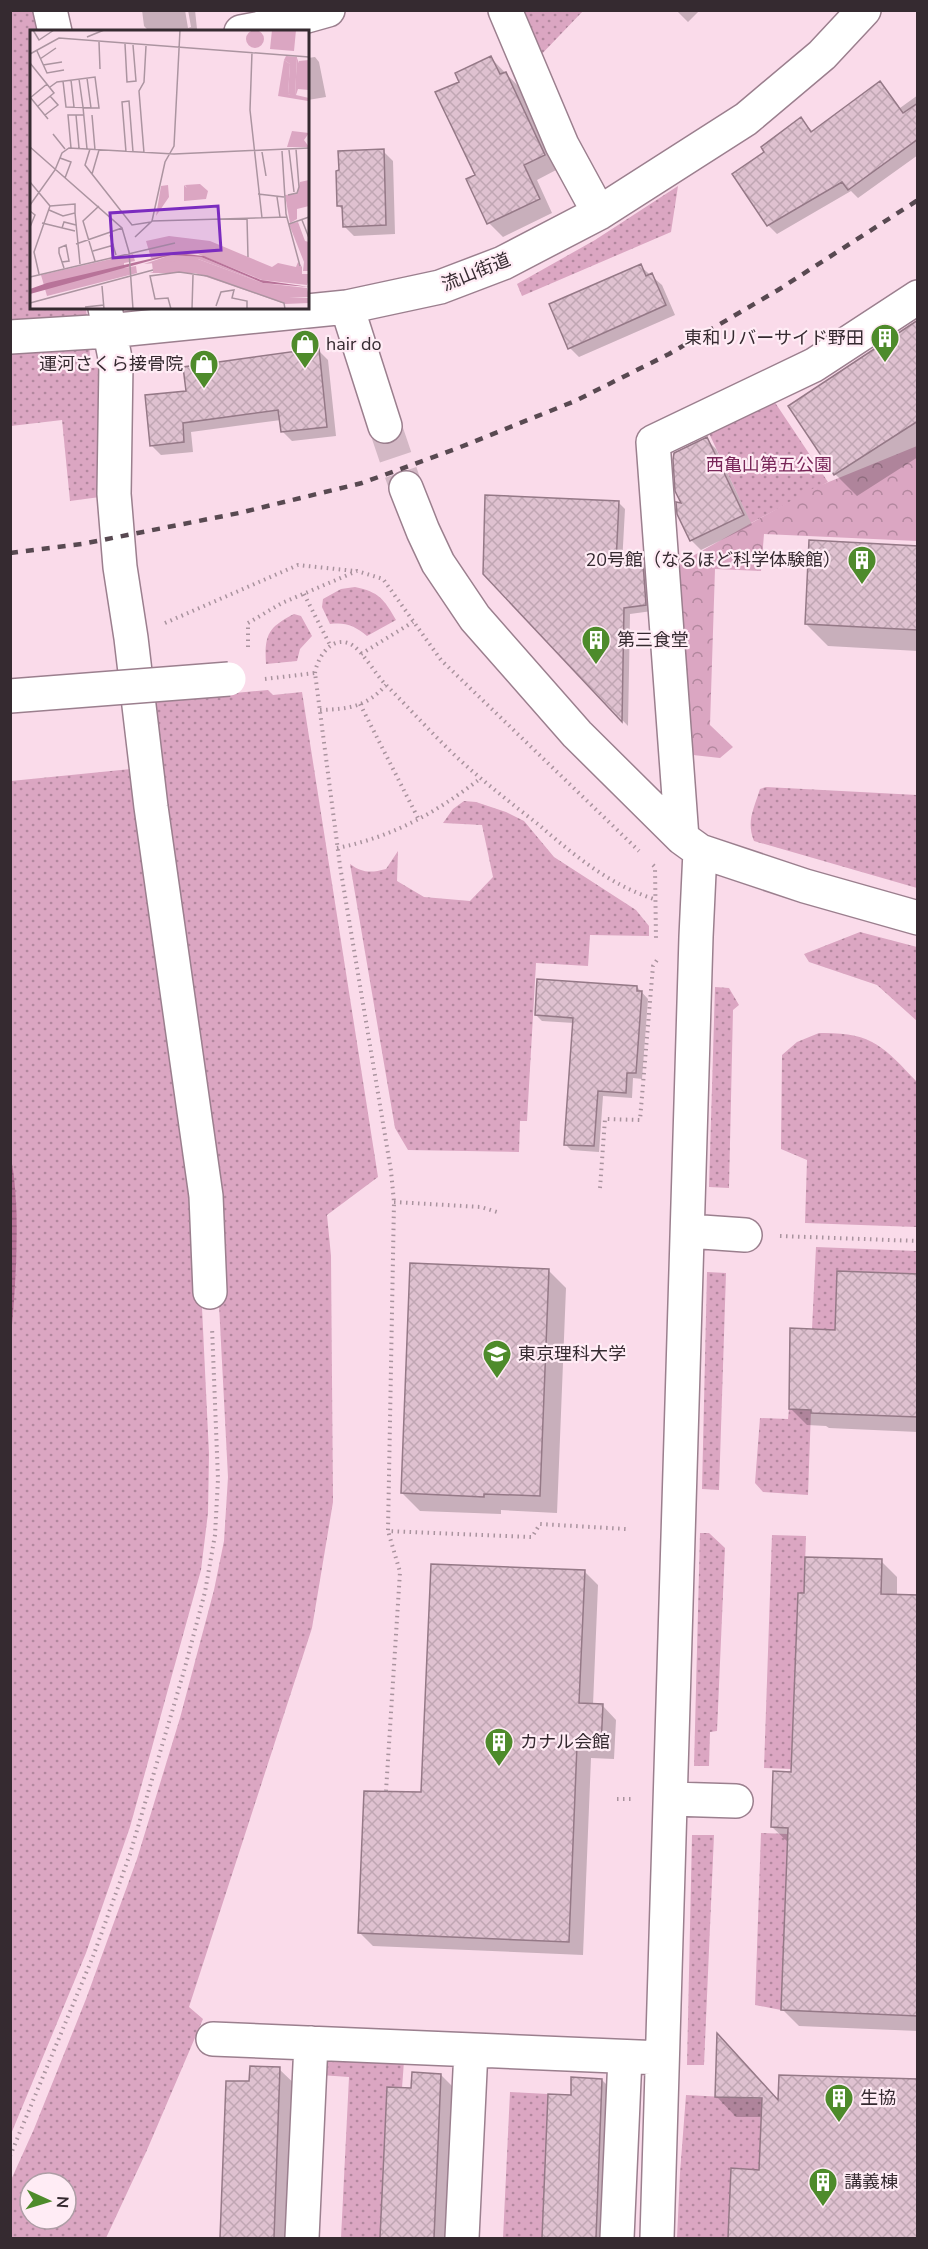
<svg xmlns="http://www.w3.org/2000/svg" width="928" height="2249" viewBox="0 0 928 2249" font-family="'Nunito Sans','Noto Sans JP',sans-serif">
	<defs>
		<pattern id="green-dots" width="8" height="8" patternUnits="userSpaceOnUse" patternTransform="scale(1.5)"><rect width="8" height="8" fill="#dba6c2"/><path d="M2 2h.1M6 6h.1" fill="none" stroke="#b2879e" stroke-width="1.8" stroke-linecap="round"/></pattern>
		<pattern id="forest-crowns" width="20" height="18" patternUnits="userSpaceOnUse" patternTransform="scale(1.5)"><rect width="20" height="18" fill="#dba6c2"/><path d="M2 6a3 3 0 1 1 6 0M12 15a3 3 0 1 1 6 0" fill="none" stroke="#b2879e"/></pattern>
		<pattern id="water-rules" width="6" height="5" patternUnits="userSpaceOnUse" patternTransform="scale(1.5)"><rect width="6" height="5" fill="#b87399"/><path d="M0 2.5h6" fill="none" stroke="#965f7d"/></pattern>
		<pattern id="building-cross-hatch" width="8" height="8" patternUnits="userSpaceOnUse" patternTransform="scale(1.5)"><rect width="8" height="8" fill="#dfc1d0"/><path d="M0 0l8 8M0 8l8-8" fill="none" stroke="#c0a6b3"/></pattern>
	</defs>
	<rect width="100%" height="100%" fill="#fadbea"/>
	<path fill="url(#green-dots)" fill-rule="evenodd" d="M10,11h23l5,20 -6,1v276h54l5,60 14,-1 -7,95 2,35 -30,4 -8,-81 -51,6z
		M517,11h66l-47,49z
		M678,186l-7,46 -149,64 -5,-12 78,-44z
		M774,401l54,81 -77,41 -44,-94z
		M355,587c24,5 29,12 41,33l-29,16c-12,-10 -21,-14 -37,-12l-8,-17 1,-8 18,-10z
		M294,614l7,2 11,20 -12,13 -3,12 -31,3c-2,-30 3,-37 28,-50z
		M268,690l5,5 29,-3 76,485 -51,38 4,41 2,246 -21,126 -123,379 14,12 -56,131 -41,88h-95v-58l23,-51 52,-130 51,-140 43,-141 34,-128 10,-49 4,-64 -11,-211 -67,-565zM30,2183h36v36h-36z
		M131,769l69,497 9,188 -1,59 -7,57 -71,257 -44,126 -75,181 -1,-798c6,-54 11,-125 0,-178l1,-377z
		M766,787l151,8v93l-163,-47c-8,-20 0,-32 6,-52z
		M464,801l12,1 30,10 18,9 30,36 82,53 13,16v10l-59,-1 -2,31 -52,-3 -9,158h-7l-1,31 -111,-2 -13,-22 -45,-264c12,9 21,9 36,5l12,-18 -1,30 27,16 46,4 23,-24 -11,-52 -39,-2 10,-14z
		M860,932l57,15v74l-40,-36 -68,-23 -5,-8z
		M715,987l14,1 10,17 -6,5 -4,178 -20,-1z
		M819,1033c53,-1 64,13 98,49v145l-112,-4 2,-63 -26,-11 1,-94 15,-13z
		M816,1247l101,4v23l-79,-3 -3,60 -23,-2z
		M707,1272l19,1 -7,217 -17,-1z
		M789,1409l22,1 -3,85 -45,-3 -8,-9 5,-65 28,1z
		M700,1533h9l16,15 -8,183 -7,1 -1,34h-15z
		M772,1535l34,1 -2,57h-6l-7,176 -27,-1z
		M761,1833l27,1 -7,176 -26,-5z
		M692,1835h22l-10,230h-17z
		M330,2056l74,5 -2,27h-15l-7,150h-39l8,-161 -29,-2v-8z
		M510,2092l38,2 -6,144h-39z
		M686,2095l76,4 -2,71 -29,-1 -3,69h-51l3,-65z"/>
	<path fill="url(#forest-crowns)" d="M917,446v95l-153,-7 -3,37 -46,-2 -5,156 23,22 -13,11 -36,-4 -11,-187 141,-79z"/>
	<path fill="url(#water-rules)" d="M11,1158c10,52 5,124 0,178z"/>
	<path fill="#0003" d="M142,10h43l3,18 3,-1 -3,-17h7l2,19 -47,3 -6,-6z
		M676,10h24l-12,12z
		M315,57l4,5 7,35 -18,3v-42z
		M491,58l29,30 38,81 -21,11 15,33 -49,24 -14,-14 -12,-48 -16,-93z
		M880,83l20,25 18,-13v60l-60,43 -7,-7 -74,43 -9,-9 -1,-72 34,-34 12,13z
		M383,151l10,10 2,73 -41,2 -10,-10v-15l-5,-5z
		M640,266l22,19 13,30 -96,42 -9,-9z
		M918,322v135l-61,39 -22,-22z
		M318,350l10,10 8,76 -44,5 -10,-10 -1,-11 -90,12 2,20 -32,3 -10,-10 37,-53z
		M706,439l10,10 36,76 -51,25 -10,-10z
		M618,502l7,7 -3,55 20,1 7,6 3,40 -22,3 -2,112 -144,-152z
		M918,547v104l-90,-5 -22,-22z
		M637,987l11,12 -6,80 -9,-1 -1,20 -29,-2 -4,56 -28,-2 -6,-6 9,-121 -32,-2 -6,-6z
		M549,1271l17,17 -9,225 -56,-3v4l-81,-3 -18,-18z
		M918,1275v157l-89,-4 -3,-2 -19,-1 -16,-16 45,-77z
		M881,1561l16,16v19l21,1v434l-119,-5 -16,-16 6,-167 -17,-16 20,-54 13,-179z
		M584,1571l14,14 -5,120 10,1 13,14 -2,39 -23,-1 -8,197 -210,-9 -14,-14 63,-138z
		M718,2037l61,65 139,-21v157h-189l3,-68 29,1 1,-54h-26l-20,-21z
		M279,2069l23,22 -6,147h-74l5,-156 24,1z
		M441,2075l22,22 -6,141h-75l6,-149 25,1z
		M602,2080l22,22 -6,136h-74l5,-142 23,1z"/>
	<path fill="url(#building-cross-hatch)" stroke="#957987" stroke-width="1.5" d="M491,56l9,18 6,-2 39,83 -21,10 16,34 -53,25 -21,-45 9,-4 -40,-83 24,-10 -4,-9z
		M880,81l23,32 15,-10v36l-70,51 -6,-8 -75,44 -35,-52 32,-22 -3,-5 40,-30 10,15z
		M384,149l2,76 -43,2 -1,-21h-5l-1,-35 3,-1 -1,-19z
		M641,264l5,12 6,-3 14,32 -98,44 -19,-45z
		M918,320v101l-84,54 -46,-69z
		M319,348l8,79 -46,5 -3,-22 -95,13 1,19 -34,4 -5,-51 41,-4 -3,-24z
		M707,437l37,78 -54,26 -13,-27 -1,-12 5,1 -6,-12 -2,-31 1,-7z
		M485,495l134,6 -3,62h27l3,42 -22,3 -2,114 -139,-148z
		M809,540l109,6v84l-113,-6z
		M537,979l100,7v5h5l-6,82h-9l-1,20 -28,-2 -4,55 -30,-1 9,-127 -38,-3z
		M410,1263l139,6 -9,227 -56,-2v3l-83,-4z
		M837,1271l81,3v143l-107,-4v-3l-22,-1 1,-81 45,2z
		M805,1557l77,2 -1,35 37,1v421l-137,-6 7,-182 -17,-1 2,-56 18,1 7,-179h6z
		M431,1564l154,6 -6,133 24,1 -2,42 -24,-1 -8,197 -211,-9 6,-142 57,1z
		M717,2033l61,67 1,-25 139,4v159h-190l3,-70 28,2 3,-72 -47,-1z
		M250,2066l30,1 -6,171h-54l6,-157h23z
		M412,2072l29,2 -7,164h-54l7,-151 24,1z
		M571,2077l31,2 -6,159h-54l6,-144 23,1z"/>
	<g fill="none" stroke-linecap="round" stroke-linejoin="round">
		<path stroke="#d3b8c5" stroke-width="33" stroke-dasharray="33 16" stroke-linecap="butt" d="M385,426l21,62"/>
		<g stroke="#9b7f8e" stroke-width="36">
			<path id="minor" d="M50,10l5,22
				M505,10l57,135 37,68
				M241,32l30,-6 57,-16
				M347,307l38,119
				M105,308l11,55 -2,131 6,73 11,71 20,169 55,389 4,96
				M10,337l98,-6 239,-24 93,-20 63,-24 96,-50 147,-94 76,-64 42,-45
				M406,488l17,43 15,32 37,55 102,116 105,104 18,13 105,35 113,32
				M682,838l-29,-396 161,-77 104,-68
				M688,1231l57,4
				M671,1799l65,2
				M213,2039l449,19
				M302,2238l9,-195
				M462,2238l9,-188
				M617,2238l8,-181
				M657,2238l39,-1301 4,-86"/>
		</g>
		<path stroke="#a9939e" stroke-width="4" stroke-dasharray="1.5 4.5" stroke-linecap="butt" d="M304,594l27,53
			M165,623l133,-58 57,6
			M248,647v-24l34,-20 75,-32 26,8 58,81 198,191
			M361,654l52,-32
			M315,673c2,-14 15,-36 33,-30 13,4 28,33 39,43 28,28 55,59 84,84 22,19 45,37 68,55 36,31 72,61 118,75
			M265,679l50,-6 25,193 51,305 3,31 -6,329 144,6 8,-13 86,5
			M360,704l59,116
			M320,710c29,-1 46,-3 66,-25
			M337,848c56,-11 100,-36 144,-70
			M653,865l2,2 1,73
			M600,1188l5,-69 35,1 13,-154 4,-6
			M394,1202l87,5 16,5
			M780,1236l138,5
			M386,1791l14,-219 -12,-41
			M617,1799h17
			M10,2156l84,-202 36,-100 54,-183 21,-79 10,-57 3,-56 -6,-152"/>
		<use href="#minor" stroke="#fff" stroke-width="33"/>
		<path stroke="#584951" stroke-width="4.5" stroke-dasharray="8 8" stroke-linecap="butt" d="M10,553l72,-9 157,-31 123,-30 96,-35 117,-47 94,-47 109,-64 140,-90"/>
		<g stroke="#9b7f8e" stroke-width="36" stroke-linecap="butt">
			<path id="minor-bridge" d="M10,696l219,-17"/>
		</g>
		<use href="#minor-bridge" stroke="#fff" stroke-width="33"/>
	</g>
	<defs>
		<g id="building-pin" transform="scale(1.5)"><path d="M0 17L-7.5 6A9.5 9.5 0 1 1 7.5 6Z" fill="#4e8b2b" stroke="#ffecf5"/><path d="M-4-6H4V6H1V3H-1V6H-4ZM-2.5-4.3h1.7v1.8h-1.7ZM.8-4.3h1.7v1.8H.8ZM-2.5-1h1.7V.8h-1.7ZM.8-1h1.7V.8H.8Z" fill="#fff"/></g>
		<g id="shop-pin" transform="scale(1.5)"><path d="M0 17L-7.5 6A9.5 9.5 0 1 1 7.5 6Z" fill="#4e8b2b" stroke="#ffecf5"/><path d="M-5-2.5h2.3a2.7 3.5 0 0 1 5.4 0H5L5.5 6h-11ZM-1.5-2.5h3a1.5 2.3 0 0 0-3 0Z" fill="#fff"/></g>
		<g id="university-pin" transform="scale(1.5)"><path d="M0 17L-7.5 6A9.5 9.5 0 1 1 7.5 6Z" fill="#4e8b2b" stroke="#ffecf5"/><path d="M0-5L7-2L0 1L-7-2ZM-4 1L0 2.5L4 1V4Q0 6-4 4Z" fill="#fff"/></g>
	</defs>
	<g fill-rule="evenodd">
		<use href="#building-pin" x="885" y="338"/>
		<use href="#shop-pin" x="305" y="344"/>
		<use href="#shop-pin" x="204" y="364"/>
		<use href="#building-pin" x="862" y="560"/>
		<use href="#building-pin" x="596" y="640"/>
		<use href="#university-pin" x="497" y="1354"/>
		<use href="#building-pin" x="499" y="1742"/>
		<use href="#building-pin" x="839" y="2098"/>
		<use href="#building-pin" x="823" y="2182"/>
	</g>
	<g text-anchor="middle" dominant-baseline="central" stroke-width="4.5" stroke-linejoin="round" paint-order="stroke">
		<g font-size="18" fill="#352a30" stroke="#ffecf5">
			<text transform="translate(476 272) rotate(-22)">流山街道</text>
		</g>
		<g font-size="18" fill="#352a30" stroke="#ffecf5" text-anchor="start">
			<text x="864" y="338" text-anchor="end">東和リバーサイド野田</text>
			<text x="326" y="344">hair do</text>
			<text x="183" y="364" text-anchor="end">運河さくら接骨院</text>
			<text x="841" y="560" text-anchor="end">20号館（なるほど科学体験館）</text>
			<text x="617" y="640">第三食堂</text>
			<text x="518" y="1354">東京理科大学</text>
			<text x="520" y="1742">カナル会館</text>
			<text x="860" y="2098">生協</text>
			<text x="844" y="2182">講義棟</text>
		</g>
		<g font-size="18" fill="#792659" stroke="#ffecf5">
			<text x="769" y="465">西亀山第五公園</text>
		</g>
	</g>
	<g transform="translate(30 30)">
		<rect width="279" height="279" fill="#fadbea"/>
		<path d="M216 9a9 9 0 1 1 18 0a9 9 0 1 1-18 0ZM267,28l12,32 -11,-1 -2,6 13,3 -1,3 -30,-5 6,-36 6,4 -2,30 7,2zM262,101l17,2 -5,7 5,7h-22zM170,154l8,7 -2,8 -22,2v-16l3,3 -2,-3zM138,155l1,12 -13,19 5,-30zM139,206l41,5 62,26 6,-4 18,4 2,-5 4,5v7h7v6l-2,5 -45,-5 -64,-26 -47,4 -5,-17zM103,224l2,7 -11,2v5l12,-2 1,7 -90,23 -6,-21zM143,229h25l65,24 44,5 2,9 -20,1h20v5l-24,1 -90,-31h-45l3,-1 -1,-9z" fill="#dba6c2"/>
		<path d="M256,26l11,1 -2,40 -7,-3 2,-30 -6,-4zM279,150v26l-12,3v10l-7,4 -5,-28 12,-1 3,-12zM268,192l7,19 4,1v29h-6l1,-9 -15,-38z" fill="#dba6c2"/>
		<path d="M141,225l30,2 59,25 -62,-23 -54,5z" fill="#dba6c2"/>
		<path d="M242,0h24l-2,21 -24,-2zM279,30v29l-13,-11 3,-17z" fill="#dba6c2"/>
		<path d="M145,223l29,3 57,24 48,7 -46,-4 -62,-26 -30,-2 -141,39v-5l17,-6z" fill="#b87399"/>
		<path fill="none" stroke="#ab94a0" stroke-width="1.5" d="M3,0l6,10 15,-10M57,7l17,-7M69,12l1,27M95,14l2,38 9,-1 -3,-36M7,21l10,22 17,-3M222,22l-2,58 12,108M0,24l29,-16 250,19M10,29l16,-11M0,33l24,30 -16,13M13,35l19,-3M57,48l4,30M49,49l4,28M41,50l3,27M20,57l7,-5 38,-5 4,31 -33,-1 -3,-26M0,67l18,22M0,68l17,-14M53,77l4,42M15,85l13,-10 -8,-9M46,85l3,33M62,85l3,35M23,104l12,15M0,117l92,81 7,24 4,57M41,118l-3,-33h16M60,119l-5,16 7,9M69,120l-7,24 40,51 19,-3M259,120l5,42M252,121l4,63 14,52M96,122l-4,-50 7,-1 4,51M232,122l4,24M114,123l-5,-62 5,-9 2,-36M30,128l11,4 -6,16M0,152l20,24 -16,46 5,22M228,164l26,3M258,165l9,-2 2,-6 -3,-38M247,167l3,20M0,175l25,-35 7,-17 7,-5 105,6 135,-6M19,180l14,6 12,-3v-9l-25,2M0,181l5,4 -5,12M45,183l5,51M217,188l1,39M272,190l7,18M122,191l135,-4M12,193l33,8M259,194l20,-7M32,198l2,-6 12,3M80,205l6,20M105,207l17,-16 13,-59 9,-16 6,-116M46,214l46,-16M63,221l21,-6M65,231l-12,-40 16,-15M32,232l7,-1 -3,-16 -7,3v5l5,15M0,247l145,-34M72,256l2,23M0,273l123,-33M186,276l5,-14 13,-2 -2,8 15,3v8M55,277l19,-2M141,279l-3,-11 -13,1 -5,-23 29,-4 28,4 77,27 1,6M162,279l1,-34M170,279h38"/>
		<path fill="#7b2cbf" fill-opacity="0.15" stroke="#7b2cbf" stroke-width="3" d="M188,176l3,44 -108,8 -3,-45z"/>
		<rect width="279" height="279" fill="none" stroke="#352a30" stroke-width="3"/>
	</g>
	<rect width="928" height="2249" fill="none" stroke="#352a30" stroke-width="24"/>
	<g transform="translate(48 2201) rotate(94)"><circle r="28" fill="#ffecf5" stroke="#ae9ea6" stroke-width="1.5"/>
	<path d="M0-4.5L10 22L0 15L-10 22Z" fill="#4e8b2b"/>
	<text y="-9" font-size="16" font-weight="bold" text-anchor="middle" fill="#352a30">N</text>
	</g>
</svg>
